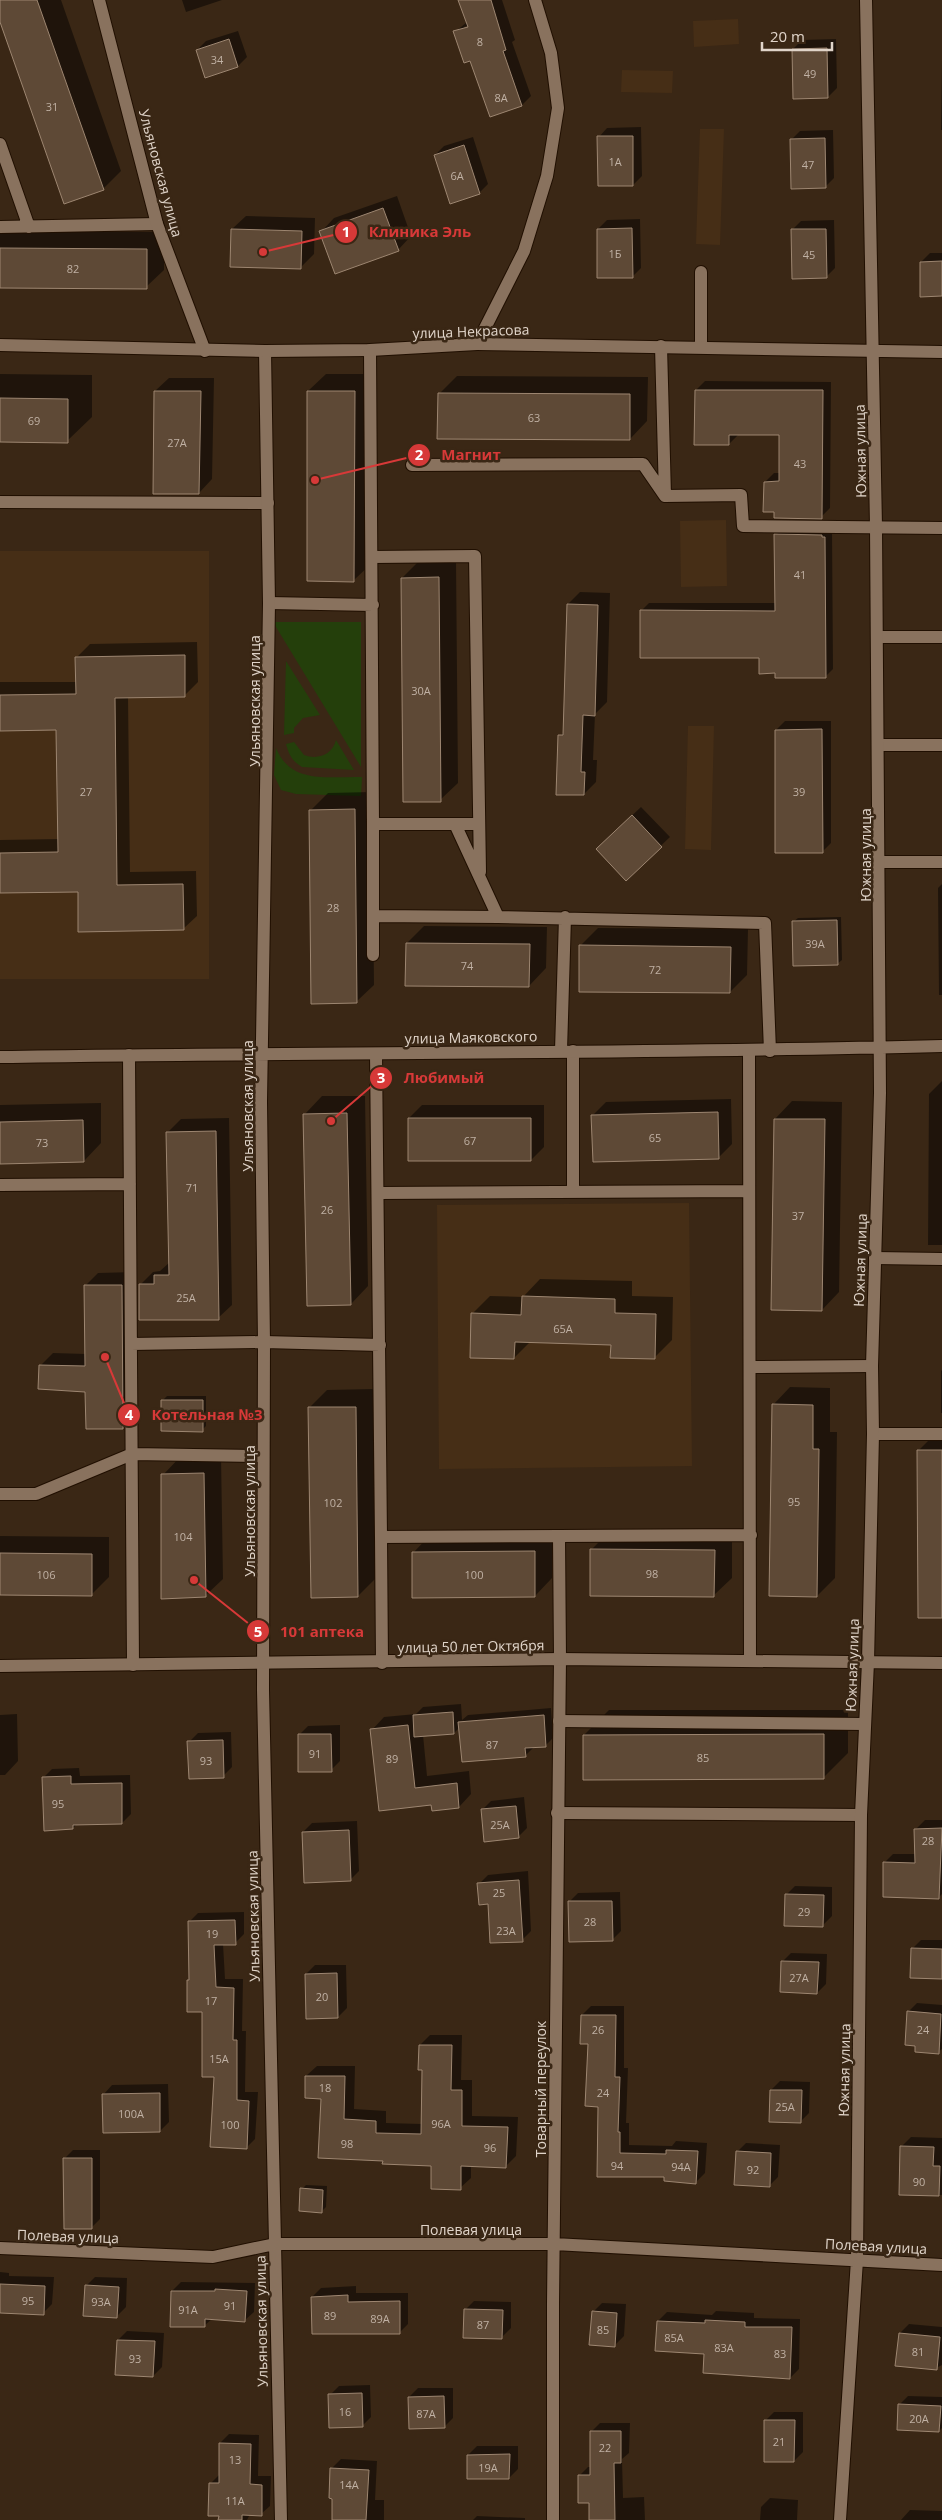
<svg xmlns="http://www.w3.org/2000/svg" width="942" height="2520" viewBox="0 0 942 2520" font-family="'Open Sans',sans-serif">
	<rect width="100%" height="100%" fill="#3a2715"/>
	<path fill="#462e16" d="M738,19l1,25 -45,3 -1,-26z
		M622,70l51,1 -1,22 -51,-1z
		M700,129h24l-4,116 -24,-1z
		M726,520l1,66 -46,1 -1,-66z
		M0,551h209v428h-209z
		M688,726h26l-3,124 -26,-1z
		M689,1203l3,263 -253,3 -2,-264z"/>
	<path fill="#243f0b" d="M273,622h88v145z
		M286,661l34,54 -17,3 -9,10v5l-10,2z
		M336,740l18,30 -52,-3c-10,-6 -13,-12 -16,-23l8,-2 10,13c14,5 28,0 32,-15z
		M276,748c15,37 52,28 86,29l-1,19 -65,-2 -15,-4 -7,-15z"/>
	<path fill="#0007" fill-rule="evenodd" d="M0,0h61l60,171 -18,18 -103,-171z
		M182,0h40l-36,12z
		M459,0h43l13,40 -3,2 19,54 -9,9 -31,11 -20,-56 -16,-28 12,-10zM473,24l1,2 -10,3v-2z
		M238,31l9,26 -9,9 -41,-16 9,-9z
		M836,39l1,49 -9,9 -35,-48 9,-9z
		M942,60v70h-1z
		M641,127l1,49 -9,9 -34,-48 8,-9z
		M833,130l1,48 -9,9 -34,-47 9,-9z
		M473,137l15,47 -9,9 -44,-38 9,-9z
		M397,196l14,40 -13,14 -77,-18 13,-14z
		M246,216l69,2 -1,36 -14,14 -68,-39z
		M640,219l1,49 -9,9 -34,-48 9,-9z
		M834,220l1,48 -9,9 -34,-47 9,-9z
		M0,231l164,1v38l-18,17 -146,-1z
		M930,253h12v42l-21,-33z
		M0,374l92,1v42l-25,24h-67z
		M326,374h46v189l-18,17 -46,-189z
		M457,376l191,1 -1,44 -17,18 -191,-45z
		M169,378h45l-2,101 -13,14 -44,-102z
		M705,381l126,1 -1,126 -9,9 -46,-6 -10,-29 9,-9h6v-39l-42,1 -9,9 -33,-54z
		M784,527l48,3 1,139 -8,8 -49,-5 -16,-15 -119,-46 8,-8h128l-1,-68z
		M456,560l2,223 -18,17 -38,-222 17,-17z
		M580,592l30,1 -3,109 -12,12 -2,46h4l-1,22 -12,12 -24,-58 5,-5 3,-127z
		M197,642l1,40 -14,14h-56l2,176 66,-1 1,45 -14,13 -104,-39 -79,1v-51l59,-1 -1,-110h-58v-47h77v-25l13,-13z
		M785,721h46v122l-9,9 -46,-122z
		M372,792l2,193 -18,17 -45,-192 17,-17z
		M641,807l29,30 -44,42 -29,-30z
		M942,884v111h-3l-1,-107z
		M841,917l1,43 -5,4 -44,-42 5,-4z
		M424,926l123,1 -1,41 -17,18 -122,-43z
		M598,928l150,1 -1,46 -17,17 -149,-47z
		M942,1081v164h-14l1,-151z
		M322,1096h43l3,190 -17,18 -46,-190z
		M731,1099l1,45 -14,14 -125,-43 13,-13z
		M792,1101l50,1 -3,190 -17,18 -47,-191z
		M101,1103v40l-17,18 -84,2v-58z
		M422,1105h122v42l-13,13 -122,-42z
		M229,1118l3,187 -14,13 -78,-33 13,-13 7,-1 10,-9 -3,-129 14,-14z
		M135,1272v143l-12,12 -36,-37 -47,-24 13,-13 33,1 -1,-68 13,-13z
		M540,1279l92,2v15l41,1 -1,43 -18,18 -42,-14 -82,-2 -16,16 -42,-44 18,-18 33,1z
		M942,1370v43h-1v-42z
		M790,1387l40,1v44h7l-2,146 -18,18 -44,-191z
		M373,1389l3,189 -18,18 -49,-188 18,-18z
		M167,1396h39v30l-4,4 -39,-30z
		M928,1441h14v176l-23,-167z
		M221,1456l2,123 -18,17 -42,-121 17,-18z
		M609,1532l123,1v45l-18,17 -123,-45z
		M431,1534h121v44l-17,18 -121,-44z
		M0,1536l109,1v40l-18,18 -91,-1z
		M461,1704l1,16 6,-5 83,-7 2,30 -8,8 -12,2 -8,8 -65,-29 -6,6 -31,2 4,41 42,-5 2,23 -12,13 -27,-3 -52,6 -8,-80 12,-13 32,-3 7,-7z
		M609,1710h239v43l-25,25 -239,-43z
		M17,1714l1,47 -13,14h-5v-60z
		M340,1725v36l-9,9 -32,-35 9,-9z
		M231,1732l1,35 -9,9 -34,-34 9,-9z
		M79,1768l1,8 50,-1 1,39 -9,9 -45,1 -4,4 -30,-50 9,-9z
		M524,1797l3,31 -9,9 -36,-27 9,-9z
		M925,1820h17v74l-4,4 -54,-35 9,-9h23v-25z
		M357,1821l2,50 -9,9 -47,-48 9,-9z
		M528,1871l3,60 -9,9 -33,-37 -10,-19 9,-9z
		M795,1886l37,1v29l-9,9 -37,-30z
		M620,1892l1,39 -9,9 -43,-38 9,-9z
		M244,1912v22l-9,9 -12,1 2,35h18l-1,52h4l-1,61h13l-3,47 -9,9 -31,-72 -12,-65 -14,-31 2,-2 -2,-56 9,-9z
		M921,1940h21v38l-30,-29z
		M791,1953l36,1 -1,30 -9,9 -35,-31z
		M315,1965h31l1,43 -9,9 -32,-43z
		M917,2003l25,2v44l-4,3 -30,-40z
		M591,2006h33v62h4l-2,55h3v22l43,1 4,-5 31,2 -2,30 -9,9 -30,-6 -67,-1 1,-69 -11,-64 -7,-27z
		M430,2035h32l-1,45h11v36l46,1 -2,39 -10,10 -35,-1v13l-11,10 -28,-23 -48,-5 -61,-63 -17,-21 11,-10h38l-1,43 32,2v12l36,1 1,-56 -3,-23z
		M780,2081l30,1 -1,31 -9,9 -29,-32z
		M168,2084l1,38 -9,9 -56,-37 8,-9z
		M911,2137l31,1v57l-42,-1 2,-48z
		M746,2143l34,2 -2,32 -9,9 -32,-34z
		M73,2150h27v69l-9,9 -27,-69z
		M306,2185l21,1 -1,21 -4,4 -20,-22z
		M0,2272l9,1v3l45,1 -2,27 -9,9 -41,-1 -2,2z
		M95,2277l32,1 -1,29 -9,9 -31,-30z
		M181,2282l74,1 -1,29 -9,8 -33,-1 -8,7 -32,-35z
		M356,2286v7h52v31l-9,9 -87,-36 9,-9z
		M474,2301l37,1v26l-9,9 -37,-27z
		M602,2303l24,1 -2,32 -9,9 -22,-33z
		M716,2311l38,2v5l46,1 -1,50 -9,9 -85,-25 -47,-32 9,-9 45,3z
		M909,2324l33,3v38l-6,3 -36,-35z
		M127,2331l37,2 -2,34 -9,9 -35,-36z
		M370,2385l1,32 -9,9 -32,-31 9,-9z
		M418,2388h35v30l-9,9 -35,-30z
		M908,2396l34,1v31l-3,3 -40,-26z
		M774,2412h29v40l-9,9 -29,-40z
		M600,2423h30l-1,30 -7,6 1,39 21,-1 1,23h-55v-18l-11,-26 9,-9h3v-35z
		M229,2434l30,1 -1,41h13l-1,30 -9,8h-11l-3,6h-27l-10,-36 9,-9 1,-32z
		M477,2446h41v23l-9,9 -41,-23z
		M341,2459l36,2 -2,39h9v20h-51l-1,-52z
		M770,2498l28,2 -1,20h-37l1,-13z
		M910,2510l32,1v9h-41z
		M477,2516l48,2v2h-52z"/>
	<path fill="#5e4936" stroke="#9d8671" d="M0,0h37l67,190 -40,14 -64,-182z
		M458,0h33l15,50 -3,1 19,55 -32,11 -20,-56 -6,2 -11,-32 15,-4z
		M229,39l9,28 -33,11 -9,-28z
		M827,48l1,50 -35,1 -1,-50z
		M597,136h36v50h-35z
		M825,138l1,50 -35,1 -1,-50z
		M464,145l16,49 -30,10 -16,-49z
		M383,208l16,43 -64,23 -16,-43z
		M632,228l1,50h-36v-49z
		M231,229l71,2 -1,38 -71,-2z
		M791,229h35l1,49 -35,1z
		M0,248l147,1v40l-147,-1z
		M942,261v35l-22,1v-35z
		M695,390h128l-1,129 -48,-1v-6h-11l1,-30 15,-1v-46h-50v10h-35z
		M154,391h47l-2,103h-46z
		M307,391h48l-1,191 -47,-1z
		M438,393l192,1v46l-193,-1z
		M0,398l68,1v44l-68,-1z
		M774,534l48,1v2h3l1,141h-51v-5l-16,1v-16h-119v-48l135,1z
		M439,577l2,225h-38l-2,-224z
		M567,604l31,1 -3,111 -12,-1 -2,57h4l-1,23h-28l2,-60h5z
		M185,655v42l-70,1 2,187 66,-1 1,46 -106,2v-40l-78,1v-40l58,-1 -2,-122 -56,1v-36l76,-1 -1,-37z
		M822,729l1,124h-48v-123z
		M355,809l2,194 -46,1 -2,-194z
		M632,815l30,32 -36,34 -30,-32z
		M837,920l1,45 -45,1 -1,-45z
		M406,943l124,1 -1,43 -124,-1z
		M579,945l152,2 -1,46 -151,-1z
		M718,1112l1,47 -126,3 -2,-47z
		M347,1113l4,192 -44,1 -4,-192z
		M408,1118h123v43h-123z
		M774,1119h51l-3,192 -51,-1z
		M83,1120l1,42 -84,2v-42z
		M216,1131l3,189h-80v-36h15v-9h15l-3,-143z
		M84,1285h38l1,144h-37l-1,-37 -47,-3 1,-24 46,1z
		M522,1296l93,3v14l41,1 -1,45 -45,-1 1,-13 -96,-3 -1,17 -44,-1 1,-45 50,2z
		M161,1400h42v32l-42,-1z
		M772,1404l41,1v44h6l-2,148 -48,-1z
		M308,1407h48l2,190 -47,1z
		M917,1450h25v168h-24z
		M204,1473l2,124 -45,2v-125z
		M590,1549l125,1 -1,47 -124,-1z
		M535,1551v46l-123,1v-46z
		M0,1553l92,1v42l-92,-1z
		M453,1712l1,22 -40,3 -1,-22z
		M544,1715l2,32 -21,1 1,9 -64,5 -4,-40z
		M408,1725l7,63 42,-5 2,25 -27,3 -1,-6 -52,6 -9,-82z
		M298,1734h33l1,38h-34z
		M824,1734v45l-241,1v-45z
		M223,1740l1,38 -35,1 -2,-38z
		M71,1776v8l51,-1v41l-49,1v4l-29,2 -2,-54z
		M516,1806l3,32 -35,4 -3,-33z
		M942,1828l-3,71 -56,-2v-35l32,1 -1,-34z
		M349,1830l2,51 -47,2 -2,-51z
		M519,1880l4,62 -33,1 -2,-39 -9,1 -2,-22z
		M785,1894l39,1 -1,32 -39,-1z
		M568,1901h44l1,40 -44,1z
		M235,1920l1,25h-22l2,42 18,1 -1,52h4v60l12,1 -2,48 -37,-2 4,-70h-12v-65h-15v-32h2l-1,-59z
		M911,1948l31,1v30l-32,-1z
		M781,1961l38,1 -2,32 -37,-2z
		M337,1973l1,45 -32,1 -1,-45z
		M907,2011l34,3 -2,40 -24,-2v-6l-10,-1z
		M581,2015h35l-1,62h5l-2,55h2v21l46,1v-4l32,1 -2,33 -32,-3v-4h-67l1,-70 -13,-1 3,-62h-8z
		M419,2045h33l-1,45h11v36l46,1 -2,41 -45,-2v24l-30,-1v-23l-49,-2 1,-3 -65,-3 3,-59 -16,-1v-22h40l-1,43 32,2v12l45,1 1,-64h-4z
		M770,2090h32l-1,33 -32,-1z
		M160,2093v39l-57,1 -1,-39z
		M900,2146l34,1 -1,19h7l-1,30 -40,-1z
		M736,2151l35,2 -1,34 -36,-2z
		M63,2158h29v71h-28z
		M300,2188l23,2 -1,23 -23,-2z
		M0,2284l45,2 -1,29 -44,-2z
		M85,2285l34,2 -2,31 -34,-2z
		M215,2289l32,2 -2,31 -40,-3v8h-35l1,-36h44z
		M348,2295v7l52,-1v33h-88l-1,-37z
		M464,2309l39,1 -1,29 -39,-1z
		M592,2311l25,2 -2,34 -26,-2z
		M705,2320l40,2v5h47l-2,52 -87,-6 1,-19 -49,-3 2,-30 48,2z
		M899,2333l41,4 -3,33 -42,-4z
		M117,2340l38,1 -2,36 -38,-2z
		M362,2393l1,34 -34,1 -1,-34z
		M444,2396l1,32 -36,1 -1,-32z
		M898,2404l43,2 -2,26 -42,-2z
		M764,2420h31l-1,42h-30z
		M590,2431h31v32h-7l1,57h-26v-17h-11v-28h12z
		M219,2443l32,1 -1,40 12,1v31l-20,-1v5h-24l1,-4h-11l1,-33h10z
		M510,2454l-1,25h-42v-24z
		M330,2468l39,2 -3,50h-34v-21l-3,-1z"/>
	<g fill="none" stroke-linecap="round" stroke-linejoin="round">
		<g stroke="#200f01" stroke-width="14">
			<path id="lane" d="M0,144l29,83
				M0,227l157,-3
				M701,347v-75
				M370,350l3,474h82l43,93 267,6 5,128
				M412,465l231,-1 22,32 -4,-150
				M665,496l76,-1 2,31 199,2
				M0,502l268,1
				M373,557l102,-1 5,316
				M269,603l104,2
				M878,637h64
				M879,745h63
				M373,824v131
				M455,824h24
				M880,862h62
				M373,916l125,1
				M561,1051l4,-134
				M749,1052l1,608
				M376,1054l5,483 178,-1 1,123
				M129,1055l4,610
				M0,1185l130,-1
				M573,1192v-141
				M379,1193l370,-2
				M875,1258l67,1
				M131,1344l133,-2 116,3
				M750,1367l122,-1
				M873,1434h69
				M0,1494h36l96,-40 131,2
				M559,1536l192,-1
				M381,1537l1,126
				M559,1721l306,3
				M557,1813l304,2"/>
		</g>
		<g stroke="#200f01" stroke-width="14">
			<path id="street" d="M99,0l58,224 48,127
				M477,344l465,8
				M265,351l4,252 -8,499 3,240 -1,348 18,830
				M0,1057c314,-5 628,-3 942,-11
				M0,2248l213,9 62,-13h279l388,21
				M553,2520v-216l7,-645
				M840,2520l17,-260 4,-445 7,-153 5,-228 -1,-68 8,-273 -4,-566 -10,-527"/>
		</g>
		<g stroke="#200f01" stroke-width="14">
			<path id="secondary" d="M0,345l265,6 105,-1 107,-6 47,-93 23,-75 11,-68 -7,-55 -16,-53
				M0,1666l560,-7 382,4"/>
		</g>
		<use href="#lane" stroke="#89725e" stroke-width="12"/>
		<use href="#street" stroke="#89725e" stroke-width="12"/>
		<use href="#secondary" stroke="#89725e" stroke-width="12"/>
	</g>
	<g text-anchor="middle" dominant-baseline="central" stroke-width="5" stroke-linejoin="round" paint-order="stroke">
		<g font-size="11" fill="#c0b1a4">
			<text x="480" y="41">8</text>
			<text x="217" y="59">34</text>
			<text x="810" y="73">49</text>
			<text x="501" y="97">8А</text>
			<text x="52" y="106">31</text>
			<text x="615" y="161">1А</text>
			<text x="808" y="164">47</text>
			<text x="457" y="175">6А</text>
			<text x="615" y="253">1Б</text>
			<text x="809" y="254">45</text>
			<text x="73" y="268">82</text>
			<text x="534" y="417">63</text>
			<text x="34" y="420">69</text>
			<text x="177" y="442">27А</text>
			<text x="800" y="463">43</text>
			<text x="800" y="574">41</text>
			<text x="421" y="690">30А</text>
			<text x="86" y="791">27</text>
			<text x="799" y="791">39</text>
			<text x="333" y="907">28</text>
			<text x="815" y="943">39А</text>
			<text x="467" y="965">74</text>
			<text x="655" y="969">72</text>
			<text x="655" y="1137">65</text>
			<text x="470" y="1140">67</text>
			<text x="42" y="1142">73</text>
			<text x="192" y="1187">71</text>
			<text x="327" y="1209">26</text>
			<text x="798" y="1215">37</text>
			<text x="186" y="1297">25А</text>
			<text x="563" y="1328">65А</text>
			<text x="794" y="1501">95</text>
			<text x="333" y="1502">102</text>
			<text x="183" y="1536">104</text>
			<text x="652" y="1573">98</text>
			<text x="46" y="1574">106</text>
			<text x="474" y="1574">100</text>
			<text x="492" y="1744">87</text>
			<text x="315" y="1753">91</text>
			<text x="703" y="1757">85</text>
			<text x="392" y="1758">89</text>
			<text x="206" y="1760">93</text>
			<text x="58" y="1803">95</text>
			<text x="500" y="1824">25А</text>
			<text x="928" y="1840">28</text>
			<text x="499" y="1892">25</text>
			<text x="804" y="1911">29</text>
			<text x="590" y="1921">28</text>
			<text x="506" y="1930">23А</text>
			<text x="212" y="1933">19</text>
			<text x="799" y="1977">27А</text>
			<text x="322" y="1996">20</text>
			<text x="211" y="2000">17</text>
			<text x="598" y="2029">26</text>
			<text x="923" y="2029">24</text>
			<text x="219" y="2058">15А</text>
			<text x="325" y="2087">18</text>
			<text x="603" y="2092">24</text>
			<text x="785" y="2106">25А</text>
			<text x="131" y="2113">100А</text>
			<text x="441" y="2123">96А</text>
			<text x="230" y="2124">100</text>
			<text x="347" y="2143">98</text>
			<text x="490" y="2147">96</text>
			<text x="617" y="2165">94</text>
			<text x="681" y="2166">94А</text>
			<text x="753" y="2169">92</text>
			<text x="919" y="2181">90</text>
			<text x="28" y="2300">95</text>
			<text x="101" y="2301">93А</text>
			<text x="230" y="2305">91</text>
			<text x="188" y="2309">91А</text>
			<text x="330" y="2315">89</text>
			<text x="380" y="2318">89А</text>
			<text x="483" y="2324">87</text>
			<text x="603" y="2329">85</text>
			<text x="674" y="2337">85А</text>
			<text x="724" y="2347">83А</text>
			<text x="918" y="2351">81</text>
			<text x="780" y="2353">83</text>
			<text x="135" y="2358">93</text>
			<text x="345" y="2411">16</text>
			<text x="426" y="2413">87А</text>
			<text x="919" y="2418">20А</text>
			<text x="779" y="2441">21</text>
			<text x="605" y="2447">22</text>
			<text x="235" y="2459">13</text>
			<text x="488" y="2467">19А</text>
			<text x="349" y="2484">14А</text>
			<text x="235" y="2500">11А</text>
		</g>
		<g font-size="14" fill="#e0d4c9" stroke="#3a2715">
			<text transform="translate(161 173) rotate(75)">Ульяновская улица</text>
			<text transform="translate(471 331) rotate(-2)">улица Некрасова</text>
			<text transform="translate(860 451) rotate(-91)">Южная улица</text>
			<text transform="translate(254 701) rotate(-90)">Ульяновская улица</text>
			<text transform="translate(865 855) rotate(-90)">Южная улица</text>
			<text transform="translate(471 1037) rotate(-1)">улица Маяковского</text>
			<text transform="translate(247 1106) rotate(-90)">Ульяновская улица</text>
			<text transform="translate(860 1260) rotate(-88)">Южная улица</text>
			<text transform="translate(249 1511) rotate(-90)">Ульяновская улица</text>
			<text transform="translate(471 1646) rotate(-1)">улица 50 лет Октября</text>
			<text transform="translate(852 1665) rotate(-88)">Южная улица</text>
			<text transform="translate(253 1916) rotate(-91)">Ульяновская улица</text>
			<text transform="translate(844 2070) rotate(-89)">Южная улица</text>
			<text transform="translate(540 2089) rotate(-90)">Товарный переулок</text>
			<text x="471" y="2229">Полевая улица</text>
			<text transform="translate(68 2236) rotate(2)">Полевая улица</text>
			<text transform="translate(876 2246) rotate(3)">Полевая улица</text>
			<text transform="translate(261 2321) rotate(-91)">Ульяновская улица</text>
		</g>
	</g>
	<path fill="none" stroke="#d73938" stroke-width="2" d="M263 252L346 232M315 480L419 455M331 1121L381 1078M105 1357L129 1415M194 1580L258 1631"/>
	<g fill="#d73938" stroke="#3a2715" stroke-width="2">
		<circle cx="263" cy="252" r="5"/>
		<circle cx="315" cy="480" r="5"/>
		<circle cx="331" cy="1121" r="5"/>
		<circle cx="105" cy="1357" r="5"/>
		<circle cx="194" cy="1580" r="5"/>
		<circle cx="346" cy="232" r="12"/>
		<circle cx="419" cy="455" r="12"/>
		<circle cx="381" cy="1078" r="12"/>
		<circle cx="129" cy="1415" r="12"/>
		<circle cx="258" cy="1631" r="12"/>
	</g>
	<g font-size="15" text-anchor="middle" font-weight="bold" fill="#fff">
		<text x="346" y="237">1</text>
		<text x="419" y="460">2</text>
		<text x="381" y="1083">3</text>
		<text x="129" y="1420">4</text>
		<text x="258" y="1637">5</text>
	</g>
	<g font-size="15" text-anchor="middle" font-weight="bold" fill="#d73938" stroke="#3a2715" stroke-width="5" stroke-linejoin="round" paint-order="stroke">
		<text x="420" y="237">Клиника Эль</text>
		<text x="471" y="460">Магнит</text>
		<text x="444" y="1083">Любимый</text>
		<text x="207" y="1420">Котельная №3</text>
		<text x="322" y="1637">101 аптека</text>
	</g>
	<path d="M762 42v8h70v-8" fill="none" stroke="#e0d4c9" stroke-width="2.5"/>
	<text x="770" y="42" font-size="15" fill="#e0d4c9" stroke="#3a2715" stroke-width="4" paint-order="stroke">20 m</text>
</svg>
